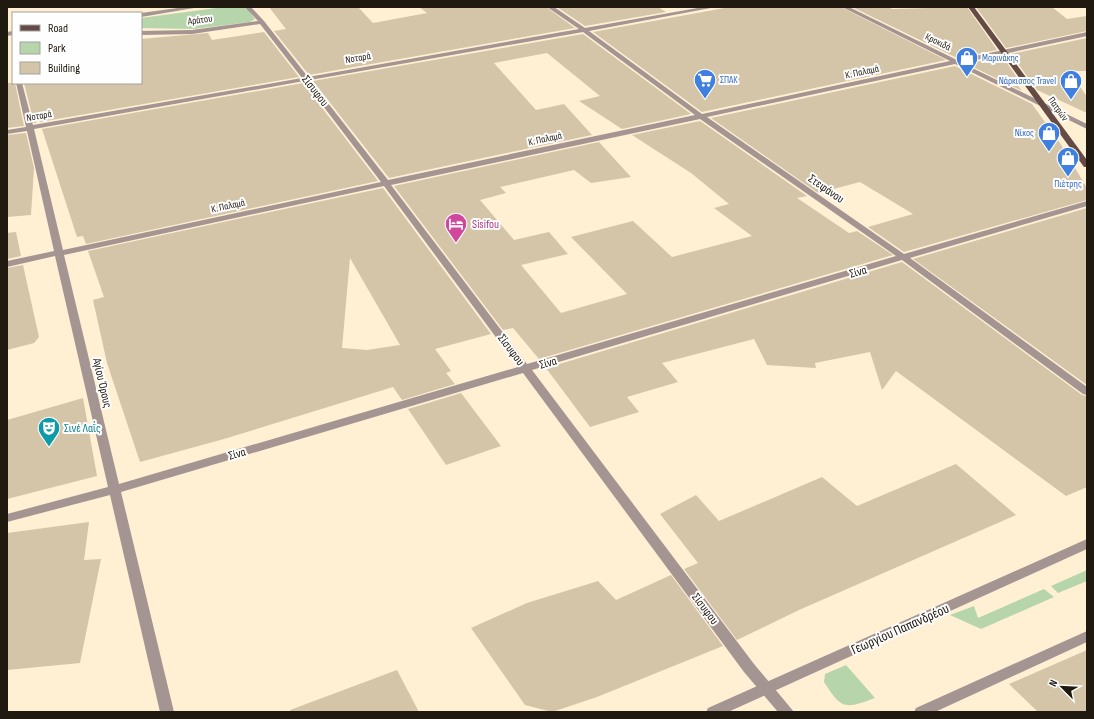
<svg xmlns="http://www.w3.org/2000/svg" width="1094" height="719" viewBox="0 0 1094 719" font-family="'Sofia Sans Condensed',sans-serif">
	<rect width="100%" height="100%" fill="#ffefd3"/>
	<path fill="#b6d5aa" d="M224,7h23l8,12 -5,3 -56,7 -53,-1v-10z
		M1087,570v11l-29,12 -7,-7z
		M1044,589l10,8 -73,32 -31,-14 24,-9 4,12z
		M846,665l29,33c-30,11 -33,12 -51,-16l1,-8z"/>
	<path fill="#d4c5a9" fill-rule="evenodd" d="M269,7h89l15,16 54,-10 -8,-6h127l29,21 -266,47 -35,-44 12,-2z
		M557,7h101l8,5 -81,14z
		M730,7h111l105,53 -244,52 -109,-80z
		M852,7h37l3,2 75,-2 30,43 -40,8z
		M976,7h76l15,12 20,-3v15l-81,17z
		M264,32l35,45 -259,45 -3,-8 -1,9h-2l-10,-40h117v-44l67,-6 4,7z
		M583,34l108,80 -69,15 -43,-28 21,-5 -53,-43 -53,10 42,47 28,-6 28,31 -203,43 -76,-97z
		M1087,38v33h-17l17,26v16l-50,-23 -26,-36z
		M1002,56l18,26 -8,-4 10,13 -55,-27z
		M955,66l77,38 28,39 27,45v12l-183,52 -36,-25 45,-13 -53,-32 -42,11 -107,-75z
		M7,83h8l9,43 -17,2z
		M303,83l75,98 -292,63 -3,-8 -6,1 -35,-108z
		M700,121l107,75 -10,2 52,35 8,-2 36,24 -354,104 -26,-31 -10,2 -109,-144 205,-44 32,35 -40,6 -17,-13 -74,17 6,6 -26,7 34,40 35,-8 19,22 -47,11 40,48 66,-19 -56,-57 62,-16 39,36 80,-21 -38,-28 15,-4 -38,-31 -59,-38z
		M26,133l8,35 -3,47 -24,2v-82z
		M383,188l108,146 -56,15 16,22 -5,2 9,11 -53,16 -9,-13 -169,52 -84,23 -33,-99 -14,-63 11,-3 -16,-46zM350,258l50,87 -33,5 -25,-2z
		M1087,208v177l-174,-126z
		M16,232l5,24 -14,3v-26z
		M902,262l180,133 5,1v91l-21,9 -170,-125 -14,19 -12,-38 -55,11 1,5 -49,-3 -13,-26 -92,24 16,19 -51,15 12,15 -49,15 -44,-59z
		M23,265l16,72 -5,6 -27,7v-82z
		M461,393l40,53 -55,19 -38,-56z
		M83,398l14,78 -90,23v-79z
		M956,464l60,51 -217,95 -62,30 -53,-71 14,-6 -38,-49 36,-19 23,26 103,-44 35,29z
		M89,522l-5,38 17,-1 -21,104 -73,7v-137z
		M671,575l52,71 -126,51 -45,15 -27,-7 -54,-77 56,-25 71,-22 18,19z
		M1087,650v62h-49l-29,-28z
		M397,670l22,42h-128l-1,-2z"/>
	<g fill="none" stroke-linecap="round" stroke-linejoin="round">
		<path fill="#a49592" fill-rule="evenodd" d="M185,7h15l-59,10v-4z
			M245,7h6l13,14 44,56 271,-48 -32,-22h7l31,21 118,-21h13l-127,24 113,83 248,-53 -108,-54h7l108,53 130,-28v4l-125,27 125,61v5l-132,-65 -248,53 197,137 183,-53v5l-177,52 177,129v8l-4,-1 -181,-134 -370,110 222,294 40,48h-16l-34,-40 -221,-299 -402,119 53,220h-14l-50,-217 -103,27v-8l101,-27 -53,-231 -48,11v-6l47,-10 -27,-120 -20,3v-4l19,-3 -10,-44h6l11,42 269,-47 -42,-54 -68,10 -51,1v-4l51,-1 66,-9zM583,32l112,83 -307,65 -78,-100zM304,81l77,101 -318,68 -29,-121zM700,119l196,137 -369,108 -136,-179zM384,186l134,181 -399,117 -55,-229z
			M13,31v4l-6,1v-4z"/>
		<path fill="#a49592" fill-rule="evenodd" d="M1087,539v10l-359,163h-22l2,-4z
			M1087,631v11l-152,70h-21l2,-4z"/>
		<path fill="#644b46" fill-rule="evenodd" d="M968,7h6l113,153v7h-3z"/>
	</g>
	<defs>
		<g id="shop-pin" transform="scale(1.15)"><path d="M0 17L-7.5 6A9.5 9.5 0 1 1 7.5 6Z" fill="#3f7fe0" stroke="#fefefe"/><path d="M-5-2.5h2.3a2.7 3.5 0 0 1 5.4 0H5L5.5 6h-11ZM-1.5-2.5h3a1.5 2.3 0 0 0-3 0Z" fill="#fff"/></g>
		<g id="supermarket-pin" transform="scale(1.15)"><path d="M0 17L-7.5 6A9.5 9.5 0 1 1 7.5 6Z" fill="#3f7fe0" stroke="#fefefe"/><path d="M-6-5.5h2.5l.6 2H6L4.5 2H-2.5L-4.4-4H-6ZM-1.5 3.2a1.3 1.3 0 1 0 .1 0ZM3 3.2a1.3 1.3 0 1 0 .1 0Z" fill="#fff"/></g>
		<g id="hotel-pin" transform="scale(1.15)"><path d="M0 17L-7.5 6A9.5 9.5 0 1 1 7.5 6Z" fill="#d1479c" stroke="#fefefe"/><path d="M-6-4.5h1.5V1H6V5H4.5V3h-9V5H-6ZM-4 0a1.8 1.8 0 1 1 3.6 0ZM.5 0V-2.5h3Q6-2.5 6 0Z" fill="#fff"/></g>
		<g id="theatre-pin" transform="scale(1.15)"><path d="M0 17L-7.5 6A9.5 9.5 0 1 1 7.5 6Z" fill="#0f9aa8" stroke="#fefefe"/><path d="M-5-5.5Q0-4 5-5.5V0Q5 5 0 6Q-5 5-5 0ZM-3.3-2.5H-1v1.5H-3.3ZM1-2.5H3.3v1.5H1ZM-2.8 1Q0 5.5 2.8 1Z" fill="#fff"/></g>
	</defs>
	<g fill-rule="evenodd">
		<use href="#shop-pin" x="967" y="58"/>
		<use href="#supermarket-pin" x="705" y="80"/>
		<use href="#shop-pin" x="1071" y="81"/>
		<use href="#shop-pin" x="1049" y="133"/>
		<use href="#shop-pin" x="1068" y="158"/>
		<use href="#hotel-pin" x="456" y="224"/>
		<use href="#theatre-pin" x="49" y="428"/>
	</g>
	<g text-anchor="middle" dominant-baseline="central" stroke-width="4" stroke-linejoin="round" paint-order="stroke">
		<g font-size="10" fill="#1f190f" stroke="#fefefe">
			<text transform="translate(200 20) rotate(-7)">Αράτου</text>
			<text transform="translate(938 42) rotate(26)">Κροκιδά</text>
			<text transform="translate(358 58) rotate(-10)">Νοταρά</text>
			<text transform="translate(862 72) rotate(-12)">Κ. Παλαμά</text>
			<text transform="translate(1058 109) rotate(54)">Πατρών</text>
			<text transform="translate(39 116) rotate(-10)">Νοταρά</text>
			<text transform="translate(545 139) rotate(-12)">Κ. Παλαμά</text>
			<text transform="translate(228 206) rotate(-12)">Κ. Παλαμά</text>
		</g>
		<g font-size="10" fill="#366cbe" stroke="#fefefe" text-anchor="start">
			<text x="982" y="58">Μαρινάκης</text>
			<text x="720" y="80">ΣΠΑΚ</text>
			<text x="1056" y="81" text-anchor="end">Νάρκισσος Travel</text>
			<text x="1034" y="133" text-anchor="end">Νίκος</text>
			<text x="1068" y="184" text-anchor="middle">Πιέτρης</text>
		</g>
		<g font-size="12" fill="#1f190f" stroke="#fefefe">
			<text transform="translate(315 91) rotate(52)">Σίσυφου</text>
			<text transform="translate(826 189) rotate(35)">Στεφάνου</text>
			<text transform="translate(858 272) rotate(-16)">Σίνα</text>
			<text transform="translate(511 350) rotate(53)">Σίσυφου</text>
			<text transform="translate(548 363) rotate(-16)">Σίνα</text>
			<text transform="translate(102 383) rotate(77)">Αγίου Όρους</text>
			<text transform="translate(237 454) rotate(-16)">Σίνα</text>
			<text transform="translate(705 609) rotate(53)">Σίσυφου</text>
		</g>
		<g font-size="12" fill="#b23c85" stroke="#fefefe" text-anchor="start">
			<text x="472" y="224">Sisifou</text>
		</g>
		<g font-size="12" fill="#0d838f" stroke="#fefefe" text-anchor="start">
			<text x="64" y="428">Σινέ Λαΐς</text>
		</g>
		<g font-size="14" fill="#1f190f" stroke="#fefefe">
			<text transform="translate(900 629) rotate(-24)">Γεωργίου Παπανδρέου</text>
		</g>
	</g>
	<rect width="1094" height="719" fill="none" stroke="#1f190f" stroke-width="16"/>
	<rect x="12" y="12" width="130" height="72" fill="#fefefe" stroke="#a5a29e"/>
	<rect x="20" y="25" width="20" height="6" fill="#644b46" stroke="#a5a29e"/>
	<text x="48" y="32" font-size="12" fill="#1f190f">Road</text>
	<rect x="20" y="42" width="20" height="12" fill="#b6d5aa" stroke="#a5a29e"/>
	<text x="48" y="52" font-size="12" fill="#1f190f">Park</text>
	<rect x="20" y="62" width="20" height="12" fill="#d4c5a9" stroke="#a5a29e"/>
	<text x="48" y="72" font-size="12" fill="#1f190f">Building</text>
	<g transform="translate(1062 687) rotate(294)" stroke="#fefefe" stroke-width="3" paint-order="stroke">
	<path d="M0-3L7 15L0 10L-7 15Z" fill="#1f190f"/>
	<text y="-6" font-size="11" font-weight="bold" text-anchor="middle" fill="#1f190f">N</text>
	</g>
</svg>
